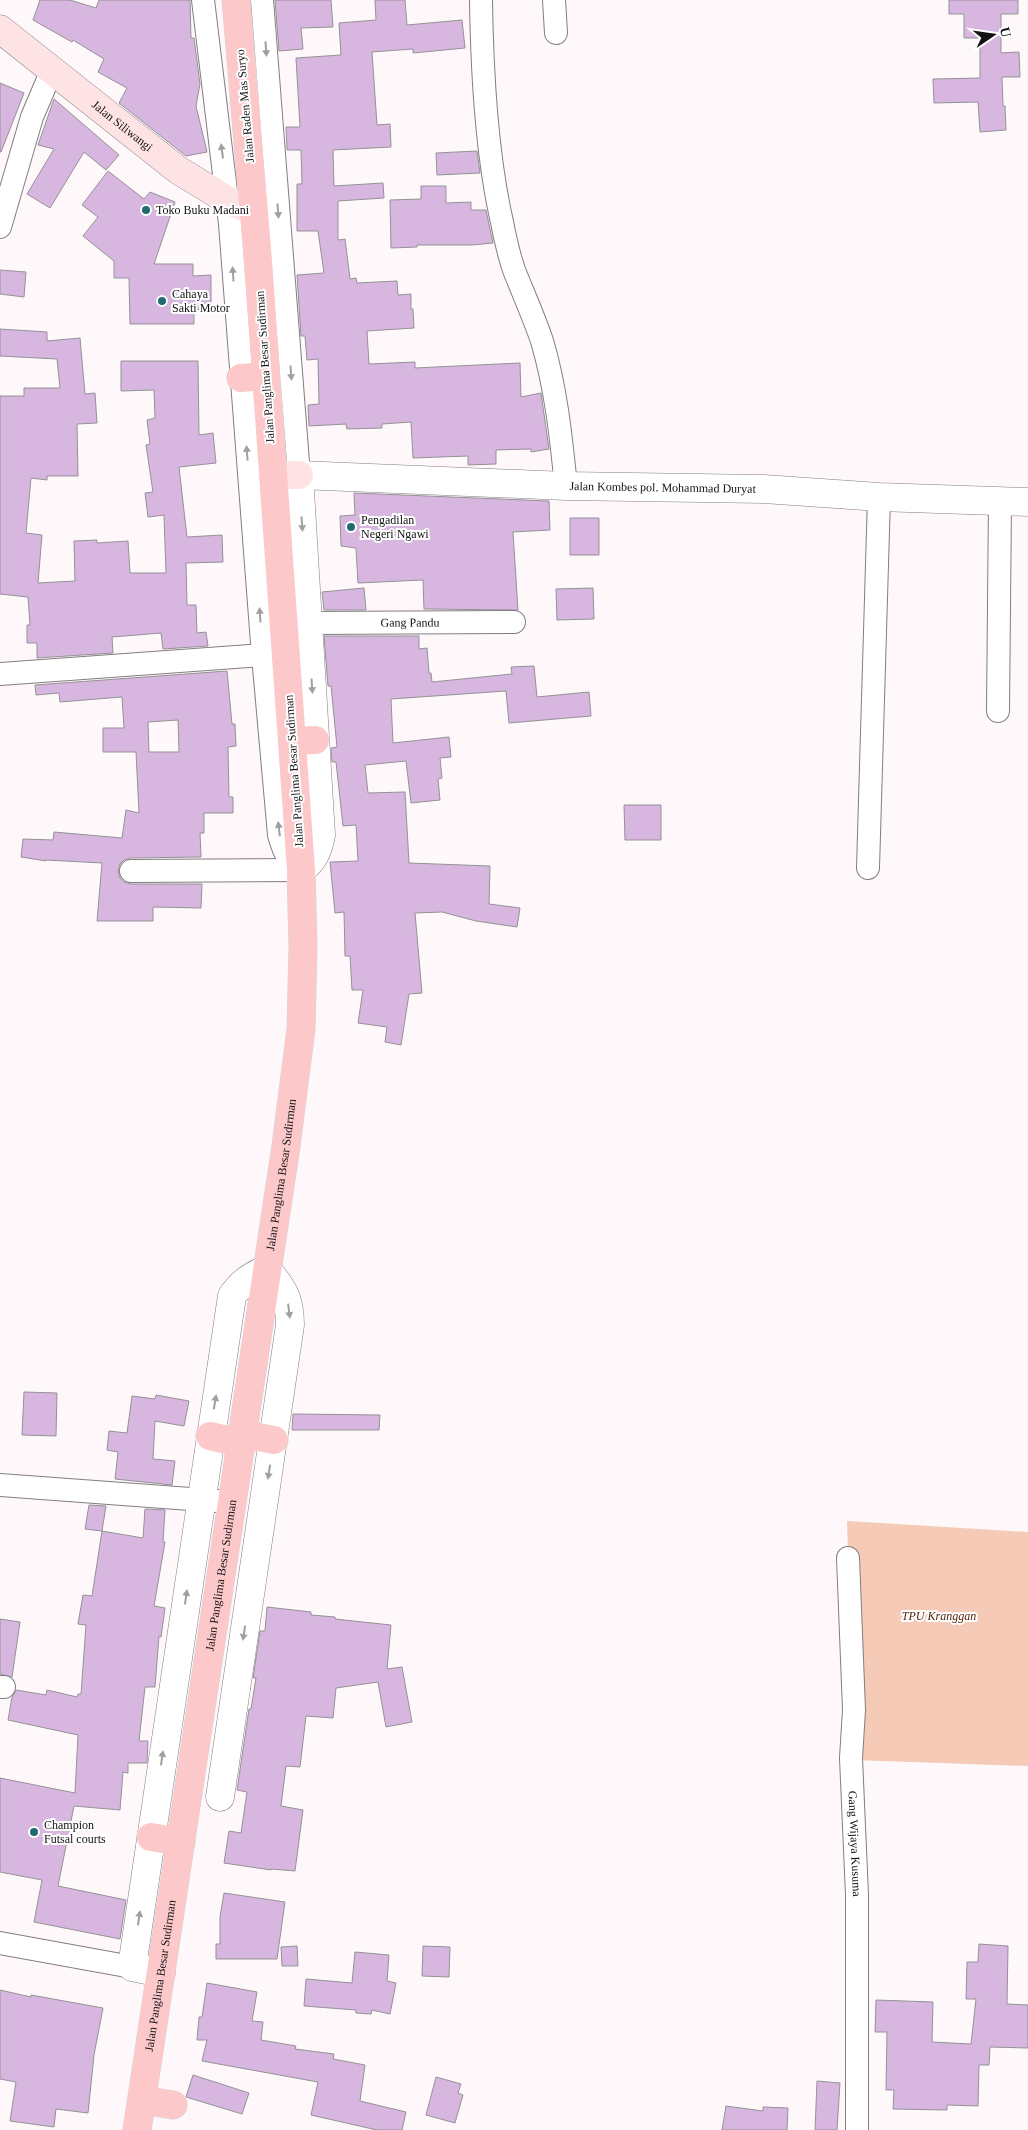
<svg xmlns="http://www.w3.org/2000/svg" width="1028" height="2130" viewBox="0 0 1028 2130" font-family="'Times New Roman',serif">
	<rect width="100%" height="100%" fill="#fef8fb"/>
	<path fill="#f5cab6" d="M847,1521l181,11v234l-174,-6z"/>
	<path fill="#d7b7e0" stroke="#959196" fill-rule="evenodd" d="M40,0h30l26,8 3,-8h91l1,38h3l6,46 -4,22 11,46 -21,4 -67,-53 8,-15 -29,-16 6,-13 -31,-19 -1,2 -39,-22z
		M275,0h56l2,27 -32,1 2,21 -24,2z
		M375,0h30l2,25 55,-5 3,28 -52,5v-4l-41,3 5,73 13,-1 1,23 -58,3 1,36 49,-3 1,15 -46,3v39l7,-1 5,40 6,-1 1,5 40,-2 1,14 13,-1v15h2l1,19 -47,3 2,33 46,-2v6l105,-5 1,34 20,-4 8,56 -18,3v-3l-35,1v14l-28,1v-9l-55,2 -2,-36 -29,2v4l-35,1 -1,-5 -37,2 -1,-21 11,-1 -1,-45 -11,1 -2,-24h-4l-4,-61 27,-2 -6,-42h-21v-47h5l-1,-34h-14l-1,-23h14l-4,-69 45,-3 -2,-32 37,-3z
		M949,0h69v14h-17v39l18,-1 1,25h-18l1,29h2l1,24 -26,2 -2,-30 -44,1 -1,-24 47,-1v-40h-16v-24h-15z
		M0,83l24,10 -23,59h-1z
		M54,99l65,56 -13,15 -22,-18 -34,56 -23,-14 27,-45 -16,-4z
		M477,151l3,22 -43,2 -1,-22z
		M108,171l36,28 6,-7 25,10 -21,62h39v12l18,-1v34l-17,1v14h-64l-1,-46h-15v-17l-31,-25 15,-19 -16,-12z
		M421,186h25v17l25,-1v8h15l7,33 -21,2h-55v2l-26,1 -1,-48 31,-1z
		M0,270l26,2 -2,25 -24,-3z
		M0,329l47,3v9l33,-3 5,56 10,-1 2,30 -20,1 1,52h-31v4l-16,-2 -5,55 16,2 -4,48 37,-2 -1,-40 23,-1v3l31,-2 2,32h36l-2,-58 -16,2 -3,-24 8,-1 -7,-47 4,-1 -3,-24 8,-2 -1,-28 -33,1v-30h77l1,74 14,-2 3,30 -37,4 8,70 35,-2 1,27 -37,1 1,42h9l1,28 9,-1 2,14 -45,3 -2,-16 -49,4 1,16 -76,5v-15h-10v-18h3l-2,-28 -28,-3v-198h24v-8h36l-3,-29 -57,-3z
		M354,493l195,8 1,29 -37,2 5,78 -94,-1 -1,-29 -65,3 -2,-35 -15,-2 -1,-30 15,-1z
		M570,518h29v37h-29z
		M364,588l2,22h-42l-2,-18z
		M593,588l1,31 -37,1 -1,-31z
		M324,636h95v13l8,-1 2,25h2l1,9 80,-8 -1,-7 23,-1 3,31 52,-5 2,24 -82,7 -3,-32 -115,8 2,44 56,-6 2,20 -11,1 2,20 -4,1 2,21 -29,3 -5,-42 -41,4 3,28 37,-1 4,71 81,3 -1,38 31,4 -3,19 -41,-6 -34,-9 -27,1 7,80 -13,1 -8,51 -16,-3 2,-15 -29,-4 5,-33h-11l-2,-34h-5l-1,-44 -9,1 -5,-51 28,-1 -2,-36 -13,1 -7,-64h-4l-1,-14 6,-1 -6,-61h-3z
		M227,671l5,53h3l1,22 -8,1 1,50h4v16h-29v20h-4l1,24 -71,1 -6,2 -4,4 -2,7 2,7 4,4 7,2h71l-1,24 -48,-1v14h-56l5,-58 -56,-3v1l-25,-4 2,-18 30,1 1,-8 68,6 4,-28 13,3 -3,-61h-33v-24h21l-2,-31 -62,5 -1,-9 -23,2 -1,-10zM178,720l1,32h-30l-1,-30z
		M624,805h37v35h-36z
		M24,1392l33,1 -1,43 -34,-1z
		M156,1395l33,6 -5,25 -29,-5 -2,38 22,2 -3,24 -57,-6 3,-27 -11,-2 2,-19 18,2 5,-37 23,3z
		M293,1414l87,1 -1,15h-87z
		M89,1505l17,1 -4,25 -17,-2z
		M145,1509l20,1 -2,32h2l-11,64 11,2 -4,29 -2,-1 -4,51h-10l-6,54h9l-1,22h-19v10l-5,-1 -3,38 -46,-4 -16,80 68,14 -6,39 -86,-17 8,-42 -42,-8v-94l75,15 3,-58 -70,-15 4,-23 4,-7 30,5 1,-5 30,7 1,-3h3l5,-69 -8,-1 5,-29 9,1 10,-65 41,7z
		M267,1607l44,5v3l24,2v2l56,6 -4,44 15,-2 10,55 -26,5 -8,-45 -42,6 -3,30 -27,-2 -6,51 -14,-1 -5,40 22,4 -8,61 -24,-2v1l-47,-7 5,-32 12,2 6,-41 -10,-2 12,-81h2l5,-31h-3l7,-47h5z
		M0,1619l20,3 -8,55 -12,-3z
		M224,1893l61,9 -8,57h-61v-15h4v-27z
		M979,1944l29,2 -1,58 21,1v43l-38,-1 -1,18h-10l-1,41 -31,-1v5l-54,-1 1,-19h-8l1,-58h-12l1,-32 57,2 -1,40 39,2 5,-45h-10l1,-37h11z
		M297,1946l1,20h-16l-1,-19z
		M423,1946l27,1 -1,30 -27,-1z
		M355,1952l34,3 -2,26 9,2 -6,31 -18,-4 -1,4 -15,-1v-3l-52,-4 2,-27 46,4z
		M207,1983l50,9 -5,29 11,1 -2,18 35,6 -1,3 39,5 -1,5 32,6 -5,36 46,11 -4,18h-25l-66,-15 7,-33 -116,-21 5,-21h-10l2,-23h3z
		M0,1990l31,7v-2l72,13 -9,47 -6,58 -32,-4 -2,18 -44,-6 6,-39 -16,-3z
		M193,2075l56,18 -7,21 -56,-17z
		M436,2077l25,7 -3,9 5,2 -8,28 -29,-8z
		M817,2081l23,2 -3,47h-22z
		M726,2106l37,5v-4l25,1 -1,22h-65z"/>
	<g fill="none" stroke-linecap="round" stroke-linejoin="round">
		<g stroke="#837d80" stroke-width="24">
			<g id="minor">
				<path d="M203,0l27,224 33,432 16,179c4,14 9,28 22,35"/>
				<path d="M262,0l37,475"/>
				<path d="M481,0c1,72 5,152 21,222 3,16 7,33 12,48 9,23 20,47 28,71 14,47 19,96 24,145"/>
				<path d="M554,0l2,33"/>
				<path d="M0,227l32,-110 20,-47"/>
				<path id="s1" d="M308,623l206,-1"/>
				<path d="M0,674l278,-20"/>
				<path d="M998,711l2,-210"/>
				<path d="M868,868l11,-371"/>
				<path d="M131,871l170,-1"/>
				<path d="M0,1485l231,17"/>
				<path id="s2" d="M848,1558l6,152 -3,48 6,137v235"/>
				<path d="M0,1687h4"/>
				<path d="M0,1943l132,24"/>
			</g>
		</g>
		<g stroke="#837d80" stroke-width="29">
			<g id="tertiary">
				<path id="s3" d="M301,870c13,-10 17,-19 20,-35l-22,-360 267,11 198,3 115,8 149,5"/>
				<path d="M161,1973l-29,-6 100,-671c10,-14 19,-20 35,-27 16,20 23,29 23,56l-70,472"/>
			</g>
		</g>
		<g stroke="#837d80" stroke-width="29">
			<g id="secondary">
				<path id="s4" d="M0,29l178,141 49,30 26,11"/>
				<path d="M273,475h26"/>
			</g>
		</g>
		<g stroke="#d5d4d4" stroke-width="29">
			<g id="primary">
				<path d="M241,378l25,-2"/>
				<path d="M292,741l23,-1"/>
				<path d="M242,1434l32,6"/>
				<path d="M210,1436l30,7"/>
				<path d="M151,1837l30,5"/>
				<path d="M142,2100l31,5"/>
				<path id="s5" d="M137,2130l149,-984 15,-117 2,-83 -2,-76 -43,-609 -22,-261"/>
			</g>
		</g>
		<use href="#minor" stroke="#fff" stroke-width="22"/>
		<use href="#tertiary" stroke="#fff" stroke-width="28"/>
		<use href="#secondary" stroke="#fee3e5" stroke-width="28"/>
		<use href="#primary" stroke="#fdc8ca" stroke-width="28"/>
	</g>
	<defs><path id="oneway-solid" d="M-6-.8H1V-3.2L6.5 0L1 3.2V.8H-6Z" transform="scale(1.25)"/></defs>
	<g fill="#a1a0a0">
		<use href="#oneway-solid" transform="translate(266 49) rotate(86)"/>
		<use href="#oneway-solid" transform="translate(222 151) rotate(-98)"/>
		<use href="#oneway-solid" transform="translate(278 211) rotate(86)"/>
		<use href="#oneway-solid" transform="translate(233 274) rotate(-94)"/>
		<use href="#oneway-solid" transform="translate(291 373) rotate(86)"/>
		<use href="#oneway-solid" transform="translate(247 453) rotate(-94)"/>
		<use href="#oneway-solid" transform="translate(302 524) rotate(86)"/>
		<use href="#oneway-solid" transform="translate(260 615) rotate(-94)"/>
		<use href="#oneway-solid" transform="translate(312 686) rotate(86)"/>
		<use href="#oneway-solid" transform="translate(279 829) rotate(-97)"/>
		<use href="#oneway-solid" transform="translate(289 1311) rotate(83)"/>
		<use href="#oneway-solid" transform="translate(215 1402) rotate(-81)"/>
		<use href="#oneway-solid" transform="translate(269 1472) rotate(99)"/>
		<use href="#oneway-solid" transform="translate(186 1597) rotate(-82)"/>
		<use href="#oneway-solid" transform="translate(244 1633) rotate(99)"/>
		<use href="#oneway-solid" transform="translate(162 1758) rotate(-82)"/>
		<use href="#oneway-solid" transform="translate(139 1918) rotate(-82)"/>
	</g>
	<g fill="#1f6b70" stroke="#fff" stroke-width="2">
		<circle cx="146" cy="210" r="5"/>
		<circle cx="162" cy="301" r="5"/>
		<circle cx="351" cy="527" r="5"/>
		<circle cx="34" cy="1832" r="5"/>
	</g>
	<g text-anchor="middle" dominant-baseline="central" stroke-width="4" stroke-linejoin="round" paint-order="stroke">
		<g font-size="12" fill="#131112" stroke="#fff">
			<text transform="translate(245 106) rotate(-95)">Jalan Raden Mas Suryo</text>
			<text stroke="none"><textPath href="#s4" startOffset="156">Jalan Siliwangi</textPath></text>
			<text transform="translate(265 367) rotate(-94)">Jalan Panglima Besar Sudirman</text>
			<text stroke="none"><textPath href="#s3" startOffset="766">Jalan Kombes pol. Mohammad Duryat</textPath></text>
			<text stroke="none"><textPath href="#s1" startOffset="102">Gang Pandu</textPath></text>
			<text transform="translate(294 771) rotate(-94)">Jalan Panglima Besar Sudirman</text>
			<text stroke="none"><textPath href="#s5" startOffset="966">Jalan Panglima Besar Sudirman</textPath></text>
			<text stroke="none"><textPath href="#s5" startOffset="561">Jalan Panglima Besar Sudirman</textPath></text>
			<text stroke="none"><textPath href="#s2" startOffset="286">Gang Wijaya Kusuma</textPath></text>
			<text stroke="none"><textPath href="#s5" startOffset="156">Jalan Panglima Besar Sudirman</textPath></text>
		</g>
		<g font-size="12" fill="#131112" stroke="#fff" text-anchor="start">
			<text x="156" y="210">Toko Buku Madani</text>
			<text x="172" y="294">Cahaya<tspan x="172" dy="14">Sakti Motor</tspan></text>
			<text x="361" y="520">Pengadilan<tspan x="361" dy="14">Negeri Ngawi</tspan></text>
			<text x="44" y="1825">Champion<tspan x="44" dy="14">Futsal courts</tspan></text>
		</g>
		<g font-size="12" font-style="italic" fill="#4c1f06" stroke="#fff">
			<text x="939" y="1616">TPU Kranggan</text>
		</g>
	</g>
	<g transform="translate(993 35) rotate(77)" stroke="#ffffff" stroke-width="4" paint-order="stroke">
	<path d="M0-4L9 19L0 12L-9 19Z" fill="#131112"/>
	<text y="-8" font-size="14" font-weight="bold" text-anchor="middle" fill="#131112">U</text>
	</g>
</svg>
